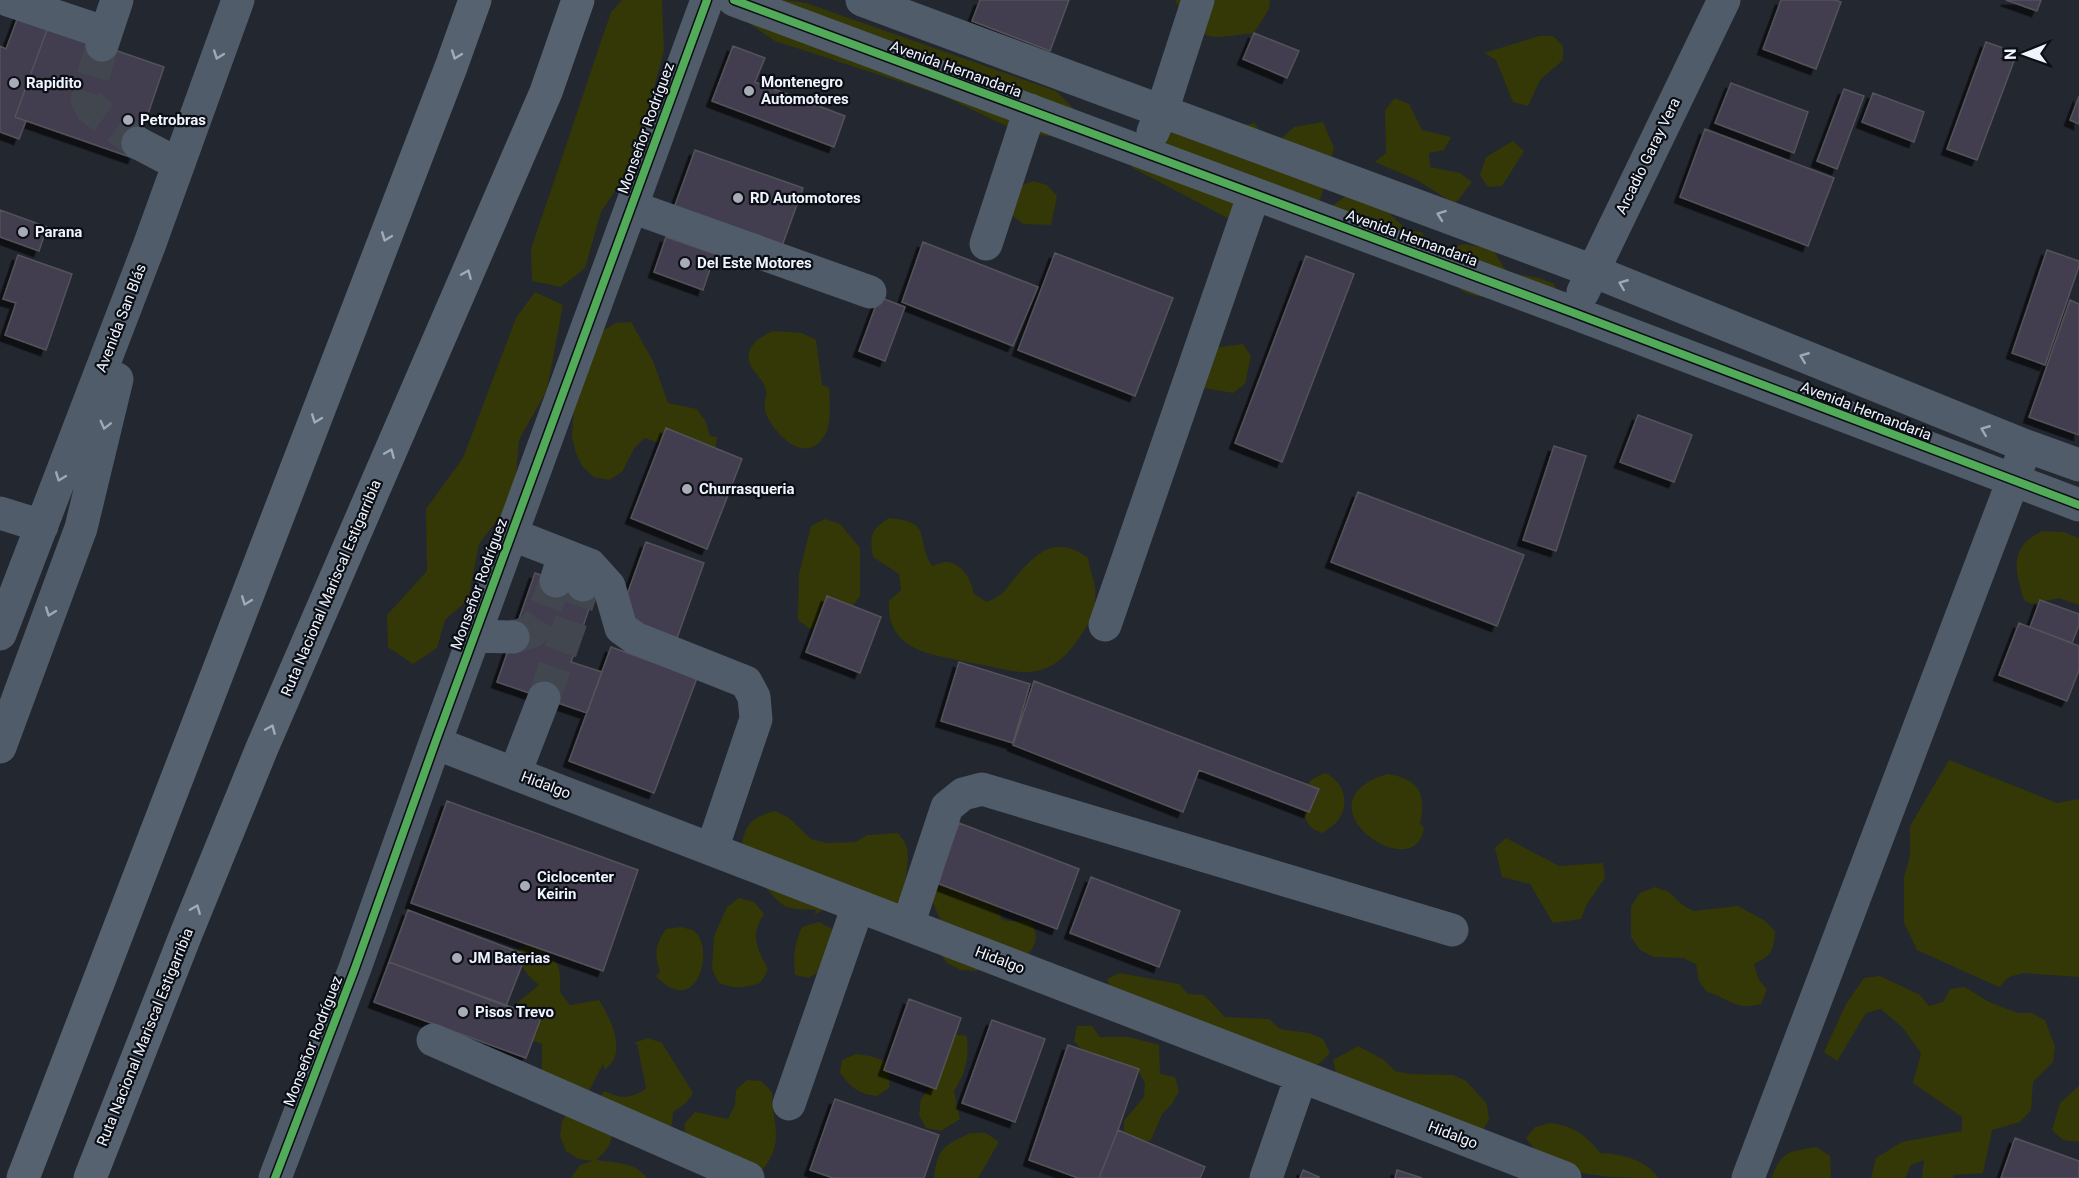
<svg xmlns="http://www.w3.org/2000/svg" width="2079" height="1178" viewBox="0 0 2079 1178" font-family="Roboto,sans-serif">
	<defs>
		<filter id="shadow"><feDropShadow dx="-5.5" dy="5.5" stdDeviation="0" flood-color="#0009"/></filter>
	</defs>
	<rect width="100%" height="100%" fill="#23272f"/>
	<path fill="#343806" d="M622,0h40l2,51 -31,113 -32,48 -16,56 -24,19 -29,-6 -1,-32 80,-237z
		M748,0h36l22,3 250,88 21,21 -10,26 -46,-5 -80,-38 -166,-54 -25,-17z
		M1175,0h95l-1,9 -15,24c-49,6 -52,11 -79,-33z
		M1539,36h14l10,10v14l-23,20 -12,26 -15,-4 -17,-42 -12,-7z
		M1395,98l14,6 13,26 29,7 -7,13 -15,3 1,14 30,6 12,9 -17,22 -38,-24 -42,-18 11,-9 -1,-43z
		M1323,122l11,26 -22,83 -50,-33 -27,24 -104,-55 36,-37 29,7 58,-14 18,24 22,-20z
		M1513,141l11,10 -22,35 -14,1 -8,-12 6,-18z
		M1033,181l14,4 10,11 -6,29 -28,-1 -11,-9 6,-28z
		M1346,196l29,4 32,30 14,2 10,11 -103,-34z
		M1463,244l30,5 11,19 6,5 30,5 14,6 3,7c-23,3 -92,17 -102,-9 -4,-9 -4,-22 -6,-33z
		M535,292l28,13 -16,85 -28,50 -5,58 -35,46 -11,56 -23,20 -8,28 -24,16 -25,-17 -1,-32 40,-44 -1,-62 37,-51 53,-140z
		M631,322l22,39 15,42 29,6 9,13 4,14 7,1 -2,16 -36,14 -20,-24 -14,-5 -10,9 -13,25 -13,8 -15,-3 -11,-10 -7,-14 -4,-15 2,-33 28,-74 14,-8z
		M773,331l29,2 14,7 6,45 7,3c1,11 2,36 -3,45 -17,33 -47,6 -58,-15 -8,-15 1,-21 -3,-31 -3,-9 -12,-15 -15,-23 -6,-17 9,-27 23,-33z
		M1243,344l8,12 -6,28 -12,9 -29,-5 10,-40z
		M889,518c45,4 26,20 43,48 4,-1 10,-4 14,-4 17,1 25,18 28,32l13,8c4,-2 9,-4 13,-7 5,-3 9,-10 12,-14 24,-27 41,-48 76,-23 1,10 6,20 7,31 1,4 0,9 0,13 1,2 2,8 1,9 -1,4 -5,9 -7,12 -13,20 -27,43 -52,48 -18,4 -41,-4 -59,-7 -39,-9 -92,-9 -89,-63l12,-11 -2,-16 -26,-17c-4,-21 -2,-28 16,-39z
		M825,519l15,5 20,24v48l-19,25 -31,8 -12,-9 1,-46 12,-48z
		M2042,531l22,1 15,6v67l-20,-7 -28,6 -7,-4c-9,-31 -16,-52 18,-69z
		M1949,760l108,43 22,-4v178l-56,-4 -14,4 -10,10 -82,-37 -13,-27v-46l6,-21v-30z
		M1325,773c21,9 26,35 10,51 -4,3 -8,6 -12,9 -18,-4 -21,-20 -18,-35 1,-7 1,-14 7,-18 3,-3 9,-5 13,-7z
		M1388,774c30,5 39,19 32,49l4,5c-9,61 -132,-26 -36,-54z
		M775,811l14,7 22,21 15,4 29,-1 13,-7 30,-2c2,3 6,8 8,12 5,14 -2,47 -8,61l-71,1 -12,8 1,-5c-9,-1 -21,0 -29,-3 -13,-4 -36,-41 -46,-53 2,-27 8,-36 34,-43z
		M1506,838l53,28 44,-3 2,15 -18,26 -6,15 -28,4 -23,-39 -28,-7 -7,-29z
		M935,882l64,23 2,14 7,2h23c7,17 7,19 -3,34l-39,9 -13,7 -15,-1 -14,-7 -9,-13 2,-31 -9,-21z
		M1655,887l14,5 11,11 13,8 45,-5 26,14 11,11c-1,20 -3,24 -21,33l4,14 9,12 -6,14c-27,7 -29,-5 -54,-12l-8,-11 -3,-17 -13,-6 -29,-1 -14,-7 -9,-13v-31l9,-13z
		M739,898l15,4 10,12c-15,23 -6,34 4,56l-8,13c-15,5 -26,6 -41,0l-7,-14 2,-33 13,-29z
		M819,922l13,7c-2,24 0,36 -23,49l-14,-3c-2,-18 -1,-31 7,-48z
		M681,927c3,1 10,2 13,4 22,16 3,90 -38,45l4,-4c-6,-20 -5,-26 6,-43z
		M534,942c23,14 28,24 26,50l10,13 29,-5c9,14 23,41 15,59 -2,4 -6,8 -9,11l-2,-6 -15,29 -46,-21v-28l-14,-5 -15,-22 4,-14 22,-18c-15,-12 -18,-18 -19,-37z
		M1120,973l59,11 9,10 16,1 21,22 44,2 11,10 29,4 14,6 7,14 -10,10 -14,7 -194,-76 -5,-15z
		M1880,976l40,19 9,11 14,-4 7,-13 15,-2 24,15 29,11h14l13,7 10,27 -2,15 -20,20 -2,28 -11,12 -28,8 -9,43 -29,2 -1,3h-31l2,-18 -13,5 -6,13h-34l5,-20 26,-16 60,-11v-14l-49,-34 8,-30 -18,-25 -22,-19 -15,4 -29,48 -13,-9 22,-48 18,-26z
		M1077,1026h15l8,11h29l30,8 1,29 15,3 4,14 -7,13 -10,10 -11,26 -14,4 -13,-8v-15l20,-24 1,-14 -7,-13 -28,-12h-15l-14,-9 -7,-8z
		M952,1034l15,2c2,22 -1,37 -13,55l6,28 -19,12 -15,-3 -7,-13 2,-16 10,-12z
		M648,1038l14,5 31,50 -8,11 -12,8 -1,13 -12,9 -64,-29 8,-14c18,8 25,8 42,-2 -2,-15 -7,-29 -8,-44l-4,-2z
		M1358,1046l26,14 11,11 15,3 43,1 13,6 21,23 2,15 -7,13 -146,-58 -3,-14z
		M856,1054l14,2 15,5 5,13 -1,14 -12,8c-19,-2 -25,-8 -37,-23l2,-13z
		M747,1080l14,1 11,11c1,35 14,52 -13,82l-75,-36 1,-15 10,-11 33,7 7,-14 1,-15z
		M2079,1086v56l-16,-2 -11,-10 8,-27z
		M571,1108l42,17c0,17 -5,25 -17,35 19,3 39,2 51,18h-76l9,-13 13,-4 -15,-2 -12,-8 -6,-15 2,-15z
		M1550,1123c22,2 37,12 50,30 20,1 46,6 58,25 -49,0 -105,0 -132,-40l9,-11z
		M970,1133h16l13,9 -21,36h-44c4,-32 9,-31 36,-45z
		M1816,1147l14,9 1,22h-60c12,-28 17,-26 45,-31z"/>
	<path fill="#433e4f" stroke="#525259" stroke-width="1.5" filter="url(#shadow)" d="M980,0h89l-19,51 -78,-30z
		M1781,0h54l6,2 -25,67 -53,-20z
		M2006,0h35l-4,11z
		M21,9l27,18 -33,90 11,4 -7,18 -19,-7v-86l6,3z
		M48,27l116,40 -31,91 -118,-41z
		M1254,33l45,18 -12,27 -44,-19z
		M1986,42l31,11 -40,107 -30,-11z
		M733,46l32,12 -10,24 90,34 -11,31 -122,-46z
		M1731,83l77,29 -14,41 -79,-30z
		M1844,89l20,7 -27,73 -20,-8z
		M1873,93l51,19 -10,30 -52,-20z
		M2079,96v28l-9,-4z
		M1705,129l129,49 -26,68 -128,-49z
		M695,150l108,38 -21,58 -108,-38z
		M0,210l47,17 -8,24 -39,-14z
		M666,237l49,17 -12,36 -49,-18z
		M923,242l115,45 -25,59 -111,-44z
		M2047,250l32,11v5l-34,99 -33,-12z
		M1055,253l118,45 -38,98 -117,-46z
		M18,255l54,19 -26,76 -41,-15 11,-32 -13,-4z
		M1306,256l48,18 -72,188 -47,-19z
		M879,297l26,10 -20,54 -26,-10z
		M2070,300l9,4v131l-50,-18z
		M1638,415l54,20 -18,47 -54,-20z
		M666,428l76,31 -35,90 -76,-31z
		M1554,446l32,10 -30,95 -33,-11z
		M1358,492l166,63 -27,71 -166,-64z
		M646,542l58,21 -27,75 -58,-21z
		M535,573l59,21 -23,68 31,10 -15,41 -90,-31z
		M827,596l54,21 -21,56 -54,-21z
		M2040,600l39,14v11l-7,18 -42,-16z
		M2019,623l60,23v24l-12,31 -68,-26z
		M611,647l86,31 -43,115 -85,-32z
		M959,662l71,22 -17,59 -72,-22z
		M1034,681l285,108 -10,23 -110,-42 -16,42 -170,-67z
		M447,801l191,69 -35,101 -192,-68z
		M959,823l120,46 -22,60 -120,-46z
		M1091,877l89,34 -21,56 -89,-34z
		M408,910l118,45 -20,51 -117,-44z
		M389,962l152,56 -15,40 -152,-56z
		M909,999l52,19 -25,71 -52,-19z
		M992,1020l53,19 -30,83 -53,-19z
		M1068,1045l71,24 -21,61 -19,48h-21l-49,-18z
		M835,1099l104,36 -15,43h-91l-23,-8z
		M1118,1130l87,37 -5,11h-101z
		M2015,1138l64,23v17h-78z
		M1303,1170l16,7 -1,1h-18z
		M1397,1170l25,8h-27z"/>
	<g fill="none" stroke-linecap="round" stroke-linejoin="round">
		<path stroke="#42464e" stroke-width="33" stroke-dasharray="33 16" stroke-linecap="butt" d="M102,45l-15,54 4,9 47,35
			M513,637l18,-5 9,-11 16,-40
			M544,698l38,-108"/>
		<path stroke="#505c6a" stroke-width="33" d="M8,0l98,33
			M734,0l840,313 505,192
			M862,0l731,271 433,175 53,19
			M102,45l15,-45
			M1153,132l9,-21 36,-111
			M138,143l40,21
			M632,207l238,85
			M986,244l44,-134
			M1583,292l141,-292
			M0,513l42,13
			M511,534l79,31 -7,20
			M590,565l19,21 12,42 14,10 111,44 8,15 2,22 -44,130
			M556,581l8,-26
			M1105,625l149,-431
			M0,634l149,-388 89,-246
			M474,636l39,1
			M435,743l1130,435
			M0,747l81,-219 36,-149
			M515,773l29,-75
			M908,925l39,-118 16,-13 19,-5 470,141
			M433,1040l315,138
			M789,1104l69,-198
			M275,1178l80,-210 80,-225 272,-743
			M1266,1178l35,-101
			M1748,1178l272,-716"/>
		<path stroke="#566270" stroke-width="33" d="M23,1178l428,-1111 24,-67
			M90,1178l96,-244 76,-186 284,-656 32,-92"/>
		<g stroke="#0b0f15" stroke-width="11">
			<path id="cycleway" d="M734,0l840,313 505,192
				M275,1178l80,-210 80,-225 272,-743"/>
		</g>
		<use href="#cycleway" stroke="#51ab58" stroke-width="8"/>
	</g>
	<defs><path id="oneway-chevron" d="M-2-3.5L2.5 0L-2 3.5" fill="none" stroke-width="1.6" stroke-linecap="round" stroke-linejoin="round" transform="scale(1.5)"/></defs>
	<g stroke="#a0a8b4">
		<use href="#oneway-chevron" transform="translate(218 55) rotate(110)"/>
		<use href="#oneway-chevron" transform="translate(1441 215) rotate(-160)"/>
		<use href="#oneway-chevron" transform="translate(1623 284) rotate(-158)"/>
		<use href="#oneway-chevron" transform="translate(1804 357) rotate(-158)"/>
		<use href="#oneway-chevron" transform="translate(105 425) rotate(104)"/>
		<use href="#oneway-chevron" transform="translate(1985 430) rotate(-158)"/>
		<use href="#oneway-chevron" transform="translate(60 477) rotate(111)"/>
		<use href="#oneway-chevron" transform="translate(50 612) rotate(110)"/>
	</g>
	<g stroke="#a2abb8">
		<use href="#oneway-chevron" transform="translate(456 55) rotate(110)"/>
		<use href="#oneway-chevron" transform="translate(386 237) rotate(111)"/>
		<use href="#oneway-chevron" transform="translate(467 274) rotate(-67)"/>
		<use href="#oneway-chevron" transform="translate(316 419) rotate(111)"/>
		<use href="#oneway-chevron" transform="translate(390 453) rotate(-67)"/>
		<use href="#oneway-chevron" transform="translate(246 601) rotate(111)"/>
		<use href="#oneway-chevron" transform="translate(271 729) rotate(-67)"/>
		<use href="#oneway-chevron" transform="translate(196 909) rotate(-68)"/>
	</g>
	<g fill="#a8acb6" stroke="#0b0f15" stroke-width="2">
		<circle cx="14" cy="83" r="6"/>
		<circle cx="749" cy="91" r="6"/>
		<circle cx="128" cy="120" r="6"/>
		<circle cx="738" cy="198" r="6"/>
		<circle cx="23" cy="232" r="6"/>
		<circle cx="685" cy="263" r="6"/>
		<circle cx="687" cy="489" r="6"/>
		<circle cx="525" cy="886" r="6"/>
		<circle cx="457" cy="958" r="6"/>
		<circle cx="463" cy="1012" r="6"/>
	</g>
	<g text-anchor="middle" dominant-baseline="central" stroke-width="4.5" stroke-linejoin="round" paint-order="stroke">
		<g font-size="15" fill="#eff4ff" stroke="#0b0f15">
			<text transform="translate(956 69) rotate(20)">Avenida Hernandaria</text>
			<text transform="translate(646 128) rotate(-70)">Monseñor Rodríguez</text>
			<text transform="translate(1648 156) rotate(-64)">Arcadio Garay Vera</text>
			<text transform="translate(1412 238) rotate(20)">Avenida Hernandaria</text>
			<text transform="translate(121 318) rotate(-69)">Avenida San Blás</text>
			<text transform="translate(1866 411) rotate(21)">Avenida Hernandaria</text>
			<text transform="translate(479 584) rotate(-70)">Monseñor Rodríguez</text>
			<text transform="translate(331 588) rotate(-67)">Ruta Nacional Mariscal Estigarribia</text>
			<text transform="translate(546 785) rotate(21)">Hidalgo</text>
			<text transform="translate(1000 960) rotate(21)">Hidalgo</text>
			<text transform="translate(145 1037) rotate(-68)">Ruta Nacional Mariscal Estigarribia</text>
			<text transform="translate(313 1041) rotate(-69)">Monseñor Rodríguez</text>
			<text transform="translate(1453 1135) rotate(21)">Hidalgo</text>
		</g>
		<g font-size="15" font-weight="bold" fill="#eff4ff" stroke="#0b0f15" text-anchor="start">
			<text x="761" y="82">Montenegro<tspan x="761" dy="17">Automotores</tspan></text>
			<text x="26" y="83">Rapidito</text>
			<text x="140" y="120">Petrobras</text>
			<text x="750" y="198">RD Automotores</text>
			<text x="35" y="232">Parana</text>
			<text x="697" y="263">Del Este Motores</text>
			<text x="699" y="489">Churrasqueria</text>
			<text x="537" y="877">Ciclocenter<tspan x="537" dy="17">Keirin</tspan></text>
			<text x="469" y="958">JM Baterias</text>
			<text x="475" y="1012">Pisos Trevo</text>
		</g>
	</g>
	<g transform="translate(2025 54) rotate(269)" stroke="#0b0f15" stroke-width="4.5" paint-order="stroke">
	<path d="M0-4.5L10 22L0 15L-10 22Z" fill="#eff4ff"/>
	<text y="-9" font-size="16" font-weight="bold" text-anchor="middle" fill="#eff4ff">N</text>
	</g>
</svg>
